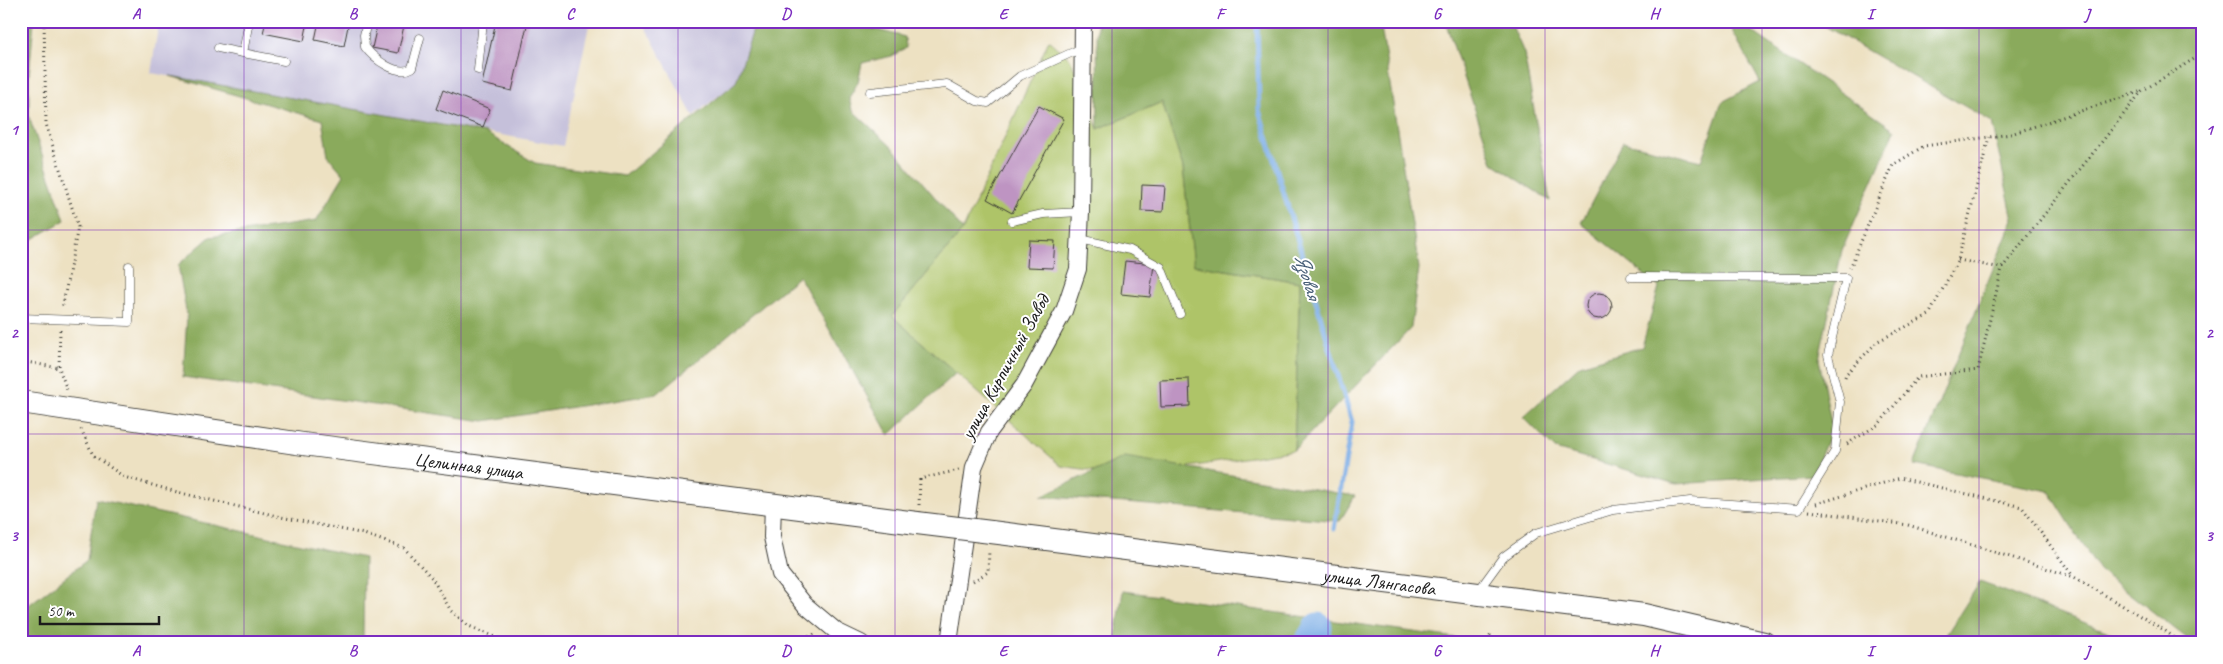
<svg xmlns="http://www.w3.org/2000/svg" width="2223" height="664" font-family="Caveat,sans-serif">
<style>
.industrial{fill:#c5c0da}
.green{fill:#aec468;stroke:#657042}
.forest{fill:#8aaa5c;stroke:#53633c}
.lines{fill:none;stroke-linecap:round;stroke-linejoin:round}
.stream{stroke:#79ace5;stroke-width:5}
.river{stroke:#79ace5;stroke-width:29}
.building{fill:#be94c2}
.service-casing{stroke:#3b3a35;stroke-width:9}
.minor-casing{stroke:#3b3a35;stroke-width:18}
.secondary-casing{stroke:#3b3a35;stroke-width:24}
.path{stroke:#3b3a35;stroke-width:3;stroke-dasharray:1 4;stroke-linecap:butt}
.service{stroke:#fff;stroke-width:8}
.minor{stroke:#fff;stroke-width:16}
.secondary{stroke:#fff;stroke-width:22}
.secondary-bridge-casing{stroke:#3b3a35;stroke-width:24;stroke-linecap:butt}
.secondary-bridge{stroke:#fff;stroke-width:22}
.grid{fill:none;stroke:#7b2cbf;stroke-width:1;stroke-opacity:0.55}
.labels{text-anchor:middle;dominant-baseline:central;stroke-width:4;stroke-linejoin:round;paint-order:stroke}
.street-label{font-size:20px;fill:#1c1c1c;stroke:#fff}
.water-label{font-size:21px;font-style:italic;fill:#465d76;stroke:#fff}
.neatline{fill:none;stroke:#7b2cbf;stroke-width:2}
.grid-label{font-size:16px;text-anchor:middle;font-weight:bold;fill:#7b2cbf}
</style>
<rect width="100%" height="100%" fill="#fff"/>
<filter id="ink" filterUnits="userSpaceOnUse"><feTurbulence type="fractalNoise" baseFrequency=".02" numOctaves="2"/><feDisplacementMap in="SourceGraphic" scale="10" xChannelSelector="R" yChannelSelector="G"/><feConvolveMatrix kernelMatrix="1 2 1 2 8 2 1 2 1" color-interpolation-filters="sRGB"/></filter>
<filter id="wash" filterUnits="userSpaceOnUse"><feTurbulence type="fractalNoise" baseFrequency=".0096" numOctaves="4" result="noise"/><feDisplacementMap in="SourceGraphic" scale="20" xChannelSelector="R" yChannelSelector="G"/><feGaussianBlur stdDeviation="1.12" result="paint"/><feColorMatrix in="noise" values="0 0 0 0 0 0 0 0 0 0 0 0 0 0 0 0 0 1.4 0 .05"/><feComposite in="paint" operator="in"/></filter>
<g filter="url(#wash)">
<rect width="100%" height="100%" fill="#ede1c2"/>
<path class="industrial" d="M159 21H590L563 146 151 73Z
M642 21H756L736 82 693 116Z
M903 21H1012L987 26H936Z"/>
<path class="green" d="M1049 40 1070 58 1098 129 1162 102 1183 168 1194 265 1300 282 1294 450 1133 476 1061 466 892 316 963 230Z"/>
<path class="forest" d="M30 21H34L29 76V117L65 220 28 242 21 239V24Z
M756 21H841L905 37 906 48 892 56 862 63 858 82 849 98 852 110 893 148 963 230 892 316 956 373 889 435 799 276 657 394 484 421 183 377 187 316 178 265 210 237 316 221 344 175 328 156 322 120 170 76 486 133 535 163 625 176 736 82Z
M1097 21H1380L1419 268 1411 328 1294 450 1300 282 1194 265 1183 168 1162 102 1098 129Z
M1445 21H1510L1524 53 1550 201 1493 163Z
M1727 21H1737L1895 130 1842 250 1819 359 1832 428 1813 475 1676 484 1555 449 1523 417 1580 365 1642 347 1659 287 1581 223 1623 142 1701 161 1722 102 1760 82Z
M1816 21H2202V643H2193L2099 570 2049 491 1914 465 2013 219 1992 122Z
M1125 457 1355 496 1340 521 1041 496Z
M96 499 364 558 363 643H21V611L87 560Z
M1980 582 2137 643H1941Z
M1123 591 1456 638 1441 643H1115Z"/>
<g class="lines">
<path class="stream" d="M1257 21 1259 110 1352 422 1334 529"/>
<path class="river" d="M1308 643 1318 627"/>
</g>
<g id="blocks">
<path class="building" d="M266 21H308L304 41 263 33Z
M319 21H349L344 46 315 40Z
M378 21H405L398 53 372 48Z
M496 21H528L512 91 482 84Z
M443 90 490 109 483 127 436 109Z
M1039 106 1064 119 1012 213 987 199Z
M1142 185 1165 186 1163 212 1141 211Z
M1029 240 1055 241 1053 268 1027 267Z
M1125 261 1154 264 1150 297 1121 294Z
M1586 306a13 13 0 1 1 26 0a13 13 0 1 1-26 0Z
M1189 379 1190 406 1161 407 1160 380Z"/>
</g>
</g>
<g filter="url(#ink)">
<use href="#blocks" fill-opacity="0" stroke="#3b3a35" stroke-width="1"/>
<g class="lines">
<g class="service-casing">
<path id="service" d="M249 21 243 53 284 61
M367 21 364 35 365 47C374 59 397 77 412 68L420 38
M218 48 243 53
M478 70 483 21
M870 92 947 84 977 101 988 103 1020 76 1082 48
M1012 221 1043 214 1081 212
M1080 239 1130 250 1161 267 1180 314
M21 318 129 322V266
M1479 590 1503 557 1536 533 1613 510 1690 501 1799 509 1835 451 1840 402 1828 355 1846 278 1631 277"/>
</g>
<g class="minor-casing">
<path id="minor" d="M773 503 772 537 780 574 805 605 836 631 861 643
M949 643 974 467 989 432 1024 385 1064 311 1078 269 1081 212 1083 21"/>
</g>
<g class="secondary-casing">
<g id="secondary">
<path id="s1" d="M21 402 303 444 917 523"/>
<path id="s2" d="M991 532 1644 615 1764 643"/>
</g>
</g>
<path class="path" d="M44 21 46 124 78 227 62 309
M1958 260 2002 268 2142 91 2202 54
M1850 268 1893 165 1924 146 2011 134 2142 91
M60 330 59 368 67 390
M21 361 59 368
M1845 377 1846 374 1878 341 1929 315 1958 260 1989 137
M81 429 93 455 124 477 177 492 281 517 364 534 404 548 432 578 451 611 469 626 510 643
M1847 444 1879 424 1918 377 1978 370 2002 268
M1816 504 1900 478 2022 507 2073 576
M919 505 920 479 959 470
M1809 511 1908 525 2074 577 2164 630 2181 643
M973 581 988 572 989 550
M1490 635 1493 643
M795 643 815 634"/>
<use href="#service" class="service"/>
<use href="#minor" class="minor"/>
<use href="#secondary" class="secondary"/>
<g class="secondary-bridge-casing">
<path id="secondary-bridge" d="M917 523 991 532"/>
</g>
<use href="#secondary-bridge" class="secondary-bridge"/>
</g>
</g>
<path class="grid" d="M244 21V643M461 21V643M678 21V643M895 21V643M1112 21V643M1328 21V643M1545 21V643M1762 21V643M1979 21V643M21 230H2202M21 434H2202"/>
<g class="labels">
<g class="street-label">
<text transform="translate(1005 367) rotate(-61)">улица Кирпичный Завод</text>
<text stroke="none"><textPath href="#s1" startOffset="452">Целинная улица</textPath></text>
<text stroke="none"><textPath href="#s2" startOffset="391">улица Лянгасова</textPath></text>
</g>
<g class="water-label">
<text transform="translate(1308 276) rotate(73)">Язовая</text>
</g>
</g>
<rect width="2223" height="664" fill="none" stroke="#fff" stroke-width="55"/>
<path d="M40 616v8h119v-8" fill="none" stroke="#1c1c1c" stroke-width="2.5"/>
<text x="48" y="616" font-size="15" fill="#1c1c1c" stroke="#ffffff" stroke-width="4" paint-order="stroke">50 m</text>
<rect x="28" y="28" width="2168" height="608" class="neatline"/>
<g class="grid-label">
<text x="136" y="19">A</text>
<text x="353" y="19">B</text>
<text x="570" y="19">C</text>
<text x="786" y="19">D</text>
<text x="1003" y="19">E</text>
<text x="1220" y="19">F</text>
<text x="1437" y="19">G</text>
<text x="1654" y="19">H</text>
<text x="1870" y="19">I</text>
<text x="2087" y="19">J</text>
<text x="14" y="135">1</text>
<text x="2209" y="135">1</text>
<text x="14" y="338">2</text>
<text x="2209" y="338">2</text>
<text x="14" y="541">3</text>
<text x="2209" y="541">3</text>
<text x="136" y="656">A</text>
<text x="353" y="656">B</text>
<text x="570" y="656">C</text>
<text x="786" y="656">D</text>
<text x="1003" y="656">E</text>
<text x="1220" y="656">F</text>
<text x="1437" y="656">G</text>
<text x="1654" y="656">H</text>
<text x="1870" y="656">I</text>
<text x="2087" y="656">J</text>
</g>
</svg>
